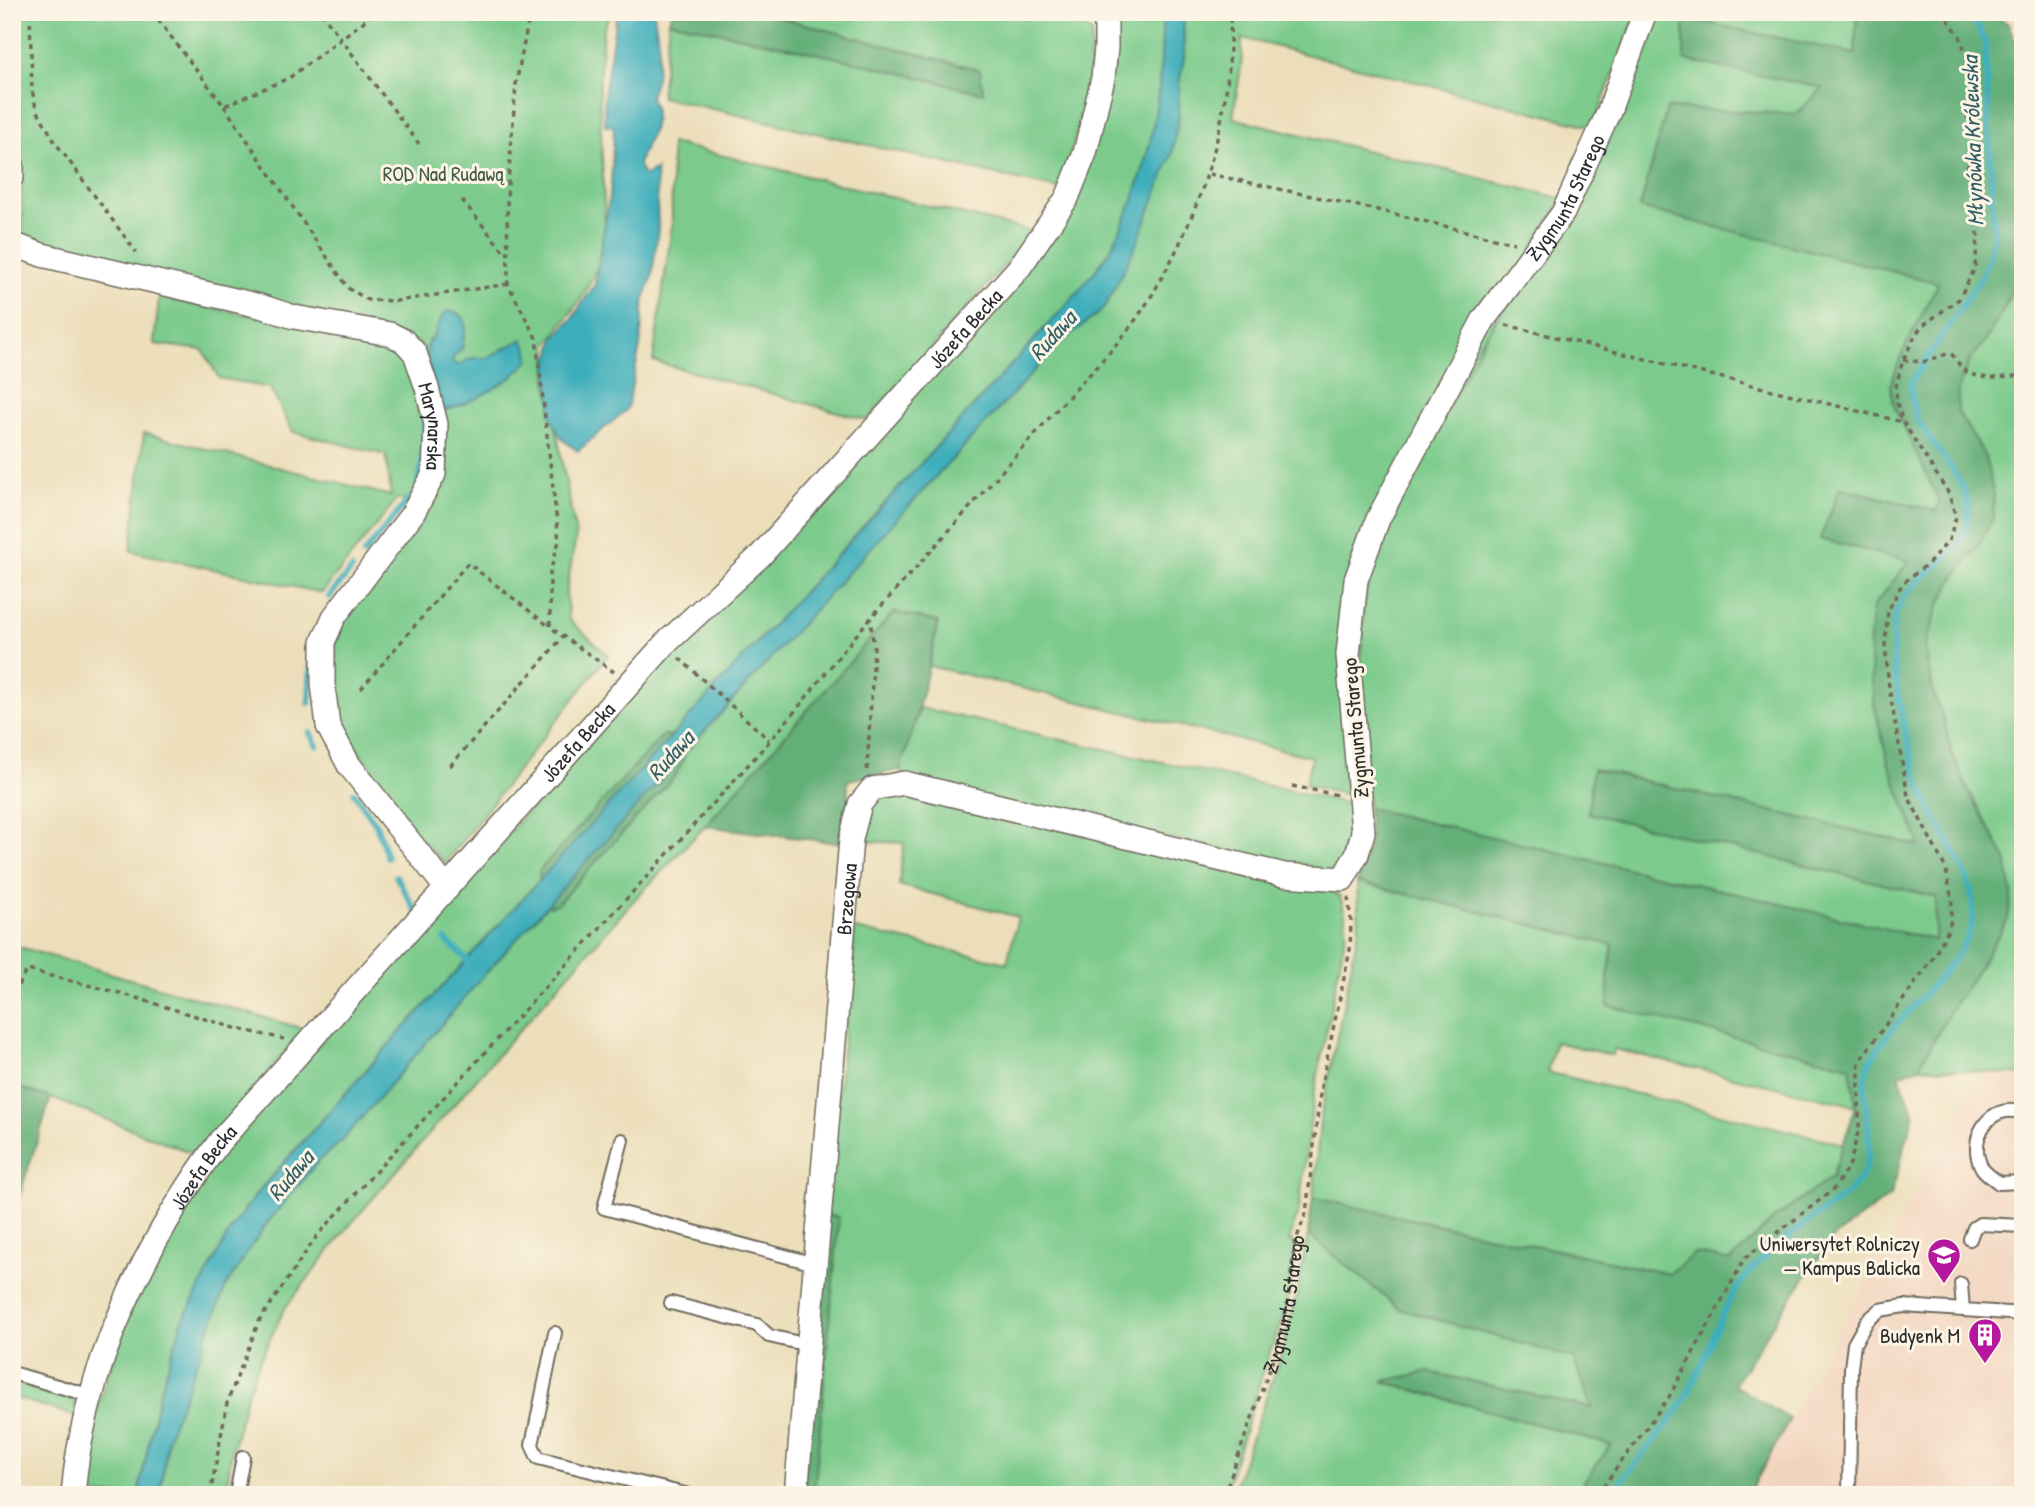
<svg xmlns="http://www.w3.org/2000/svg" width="2035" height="1507" font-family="'Patrick Hand',sans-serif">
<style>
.built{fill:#f2d4be}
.green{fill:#7bcb8c;stroke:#537b5c;stroke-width:2}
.forest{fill:#64af78;stroke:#486d52;stroke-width:2}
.water{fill:#3eaebb;stroke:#346c73;stroke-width:2}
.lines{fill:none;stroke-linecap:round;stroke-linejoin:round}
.stream{stroke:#3eaebb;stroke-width:6}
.lane-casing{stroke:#6f6a5d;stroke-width:16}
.street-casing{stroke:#6f6a5d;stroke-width:26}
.path{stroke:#6f6a5d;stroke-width:3.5;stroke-dasharray:5 5;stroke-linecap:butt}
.lane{stroke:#fff;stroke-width:12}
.street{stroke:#fff;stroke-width:23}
.labels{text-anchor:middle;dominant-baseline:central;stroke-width:6;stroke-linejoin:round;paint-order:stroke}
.park-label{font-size:21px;fill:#435b48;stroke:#fcf5e5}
.street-label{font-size:21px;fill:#2b2b2b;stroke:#fcf5e5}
.poi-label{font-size:21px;fill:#2b2b2b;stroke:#fcf5e5;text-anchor:end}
.water-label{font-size:23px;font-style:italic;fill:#335f65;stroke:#fcf5e5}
</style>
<rect width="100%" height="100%" fill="#fcf5e5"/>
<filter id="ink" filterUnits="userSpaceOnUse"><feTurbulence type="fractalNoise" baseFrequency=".0143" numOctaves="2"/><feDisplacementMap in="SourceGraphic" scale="14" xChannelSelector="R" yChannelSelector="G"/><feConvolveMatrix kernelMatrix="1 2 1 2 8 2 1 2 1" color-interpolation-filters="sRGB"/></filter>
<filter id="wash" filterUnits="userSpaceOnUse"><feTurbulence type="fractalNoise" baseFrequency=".00686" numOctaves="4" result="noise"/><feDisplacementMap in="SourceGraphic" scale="28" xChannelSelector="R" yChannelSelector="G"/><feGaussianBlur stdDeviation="1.57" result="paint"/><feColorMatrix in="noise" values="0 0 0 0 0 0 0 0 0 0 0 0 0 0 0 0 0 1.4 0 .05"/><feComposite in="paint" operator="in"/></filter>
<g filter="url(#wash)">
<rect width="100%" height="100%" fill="#ecdeba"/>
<path class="built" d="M1982 1073 2023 1076V1495H1748Z"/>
<path class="green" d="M12 12H611L603 29 599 85 606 250 583 296 547 345V380L576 536 566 593 569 620 608 655 445 863 408 827 336 717 334 635 440 473 420 343 321 313 23 243 20 120Z
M758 12H1087L1086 28 1092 33 1089 78 1082 118 1058 189 661 97 669 21 856 62 983 93 980 70Z
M1109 12H1162C1164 93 1150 173 1113 245 1104 262 1089 278 1077 293L386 1048 258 1192 231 1229 182 1322 159 1395 138 1495H77L83 1457 126 1315 203 1174 1066 210Z
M1183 12H1637L1593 127 1242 38V60L1233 118 1565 199 1542 231 1351 589 1353 796 1305 785 1312 757 929 666 938 622 894 612 705 826 634 900 465 1092 349 1226 285 1308 260 1360 247 1394 231 1454 226 1495H160L168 1437 226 1286 264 1227 319 1160 341 1141 484 975 894 522 1060 343 1099 313 1106 305 1172 154 1179 114V85L1184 56Z
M1651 12H1857L1856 54 1685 60 1823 87 1797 114 1668 108 1640 207 1939 282 1903 352 1890 386 1895 406 1940 501 1937 511 1840 488 1820 539 1910 560 1873 607 1888 762 1921 847 1594 769 1589 813 1936 897 1935 941 1368 808 1360 703 1363 608 1373 554 1470 357 1517 292Z
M671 143 1034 232 867 420 653 361 672 225Z
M2023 258V1075L1919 1067 1953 1006 1975 974 2008 919 1987 823 1965 784 1951 750 1944 721 1933 692 1925 647 1939 605 1956 575 1979 545 1985 457 1958 412V389L1970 360 1986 340Z
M159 298 389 341 406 352 427 425 423 471 410 502 397 499 322 593 131 551 144 433 391 496 386 455 293 432 270 388 219 378 203 350 154 344Z
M920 708 1355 805 1349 855 1337 869 1321 872 907 780 900 770Z
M891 791 1327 889 1340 897 1345 914 1346 931 1313 1100 1299 1209 1289 1241 1295 1243 1287 1307 1267 1360 1224 1495H796L855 929 1007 963 1018 917 899 885 904 843 860 841C866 816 865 802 891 791Z
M1357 882 1613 945 1608 978 1790 1049 1851 1066 1856 1106 1614 1049 1612 1055 1555 1042 1547 1072 1843 1144 1832 1177 1774 1219 1730 1261 1695 1253 1670 1274 1313 1198 1320 1121 1359 928Z
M12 945 304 1029 200 1156 51 1098 12 1086Z
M1308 1234 1400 1309 1573 1358 1593 1409 1429 1372 1384 1382 1611 1445 1574 1495H1231L1282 1353 1297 1294Z
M12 1379 73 1397 78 1417 12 1397Z"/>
<path class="forest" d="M672 12H758L980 70 983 93 856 62 669 21Z
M1857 12H1990L2008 24 2023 60V258L2005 307 1986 340 1970 360 1958 389V412L1985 457 1994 495 1993 518 1979 545 1956 575 1939 605 1925 647 1933 692 1944 721 1951 750 1965 784 2006 859 2012 893 2008 919 1975 974 1953 1006 1919 1067 1899 1075 1914 1113 1891 1195 1834 1237 1779 1315 1734 1385 1790 1419 1748 1495H1574L1611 1445 1382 1381 1429 1372 1592 1408 1573 1358 1400 1309 1308 1234 1313 1198 1669 1274 1695 1253 1730 1261 1774 1219 1832 1177 1856 1106 1850 1066 1608 1006V978L1613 945 1357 882 1370 842 1368 808 1935 940 1936 897 1588 813 1593 769 1920 846 1888 762 1874 704 1869 646 1873 607 1909 561 1820 539 1840 488 1937 511 1939 501 1894 406 1890 386 1903 352 1938 283 1640 208 1667 108 1796 114 1823 88 1684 60V18L1855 54Z
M894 612 938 622C928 672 916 721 900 770L848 780 847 844 705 826Z
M663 735 675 736C687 755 687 757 675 776L557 904 550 906 539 875 540 870Z
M12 1086 51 1098 15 1209 12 1208Z
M826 1215 839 1217 814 1495H803Z"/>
<path class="water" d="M617 12H654L659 48 656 78 650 97 655 111 654 127 638 164 644 176 656 169 658 229 652 277 644 299 640 347 627 409 578 451 562 439 554 424 550 413 552 402 550 396 548 362 555 337 572 319 595 284 611 187 614 126H605L604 94Z
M1162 12H1183L1184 56 1179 85V114L1172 154 1137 243 1106 305 1099 313 1060 343 894 522 484 975 341 1142 319 1160 264 1227 226 1286 168 1437 160 1495H138L159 1395 182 1322 231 1229 258 1192 386 1048 1077 293C1089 278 1104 262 1113 245 1151 172 1164 94 1162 12Z
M448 311C474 315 464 329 462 349L454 356 452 363 460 365 471 358H486L523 339 528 350 529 360C513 381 468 405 443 411 436 390 421 361 429 339L432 340 442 316Z"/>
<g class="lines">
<path class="stream" d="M417 483 422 466 424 425 426 420
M364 554 409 499
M329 597 352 569
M309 703 312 642
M310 733 317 746
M354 793 376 824 387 857
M396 876 417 913
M445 940 472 964
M1611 1495C1633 1462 1663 1435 1683 1402 1708 1361 1716 1311 1748 1274 1765 1255 1786 1238 1806 1223 1825 1209 1848 1197 1861 1177 1882 1143 1854 1093 1870 1062 1894 1015 1957 974 1971 927 1982 886 1949 846 1932 812 1922 792 1915 773 1910 751 1901 717 1883 635 1900 604 1916 572 1964 559 1968 519 1972 482 1935 451 1919 422 1913 410 1911 397 1910 384L1980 279 1989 259 1994 233 1985 44 1980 30 1966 12"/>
</g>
</g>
<g filter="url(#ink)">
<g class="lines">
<g class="lane-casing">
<path id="lane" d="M2023 1113C1990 1101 1966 1139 1982 1168 1986 1174 1994 1179 1999 1183L2023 1182
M622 1140 604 1208 815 1264
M1970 1239 1974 1228 1980 1224 2023 1226
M1961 1284 1963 1310
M671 1303 757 1325 769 1336 808 1345
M555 1333 532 1445 538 1458 689 1495
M12 1373 92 1396
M236 1495 243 1457
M1849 1495 1851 1368 1854 1344 1867 1321 1880 1310 1904 1306 2023 1314"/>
</g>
<g class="street-casing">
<g id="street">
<path d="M12 165V176"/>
<path id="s2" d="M12 244 42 255 260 306 294 317 390 334 404 341 415 353 427 388 436 424 434 474 413 513 334 617 323 642V684L328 726 349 765 447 889"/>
<path id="s3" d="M73 1495C83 1369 146 1241 220 1141L665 644 760 556 1019 268 1067 198 1085 153 1103 78 1106 48V12"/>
<path id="s4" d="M796 1495 851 839 860 804 872 789 904 783 1284 875 1343 879 1357 854 1363 832 1348 655 1356 580 1378 519 1484 319 1563 213 1609 111 1645 12"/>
</g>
</g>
<g class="path">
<path d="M30 12 32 90 36 108 55 142 136 252"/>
<path d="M152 12 224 106 289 78 376 12"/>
<path d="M321 12 419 144"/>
<path d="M530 12 516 84 507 197 508 284 536 338 559 541 550 572V627L614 672"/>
<path d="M224 106 348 288 368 300 397 301 508 284"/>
<path d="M1209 174 1382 211 1514 243"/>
<path d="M462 200 506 254"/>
<path d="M1506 325 1903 422"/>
<path d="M1903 360 1923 362 1950 353C1957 358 1958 366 1965 371 1983 382 2004 377 2023 375"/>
<path d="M679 658 769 740"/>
<path d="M361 689 468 563 550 627"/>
<path d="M450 766 563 637"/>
<path d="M867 770 874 648 870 618"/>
<path d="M1292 786 1338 795"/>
<path d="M13 994 27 970 120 993 238 1029 284 1039"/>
<path d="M210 1495 227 1403 259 1321 317 1236C466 1072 618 910 766 745 804 703 837 656 875 613 935 547 993 481 1052 415 1087 376 1125 340 1152 295 1203 210 1234 112 1230 12"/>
<path id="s1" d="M1224 1495 1276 1351 1287 1307 1295 1243 1306 1213 1321 1086 1350 950 1351 920 1348 897"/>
<path d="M1597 1495 1669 1397 1745 1258 1833 1190 1850 1164 1859 1128V1062L1935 955 1950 926 1952 900 1946 869 1908 796 1889 688 1885 643 1888 611 1902 584 1930 562 1949 540 1956 517 1949 494 1903 422 1897 403 1896 386 1903 360 1916 334 1922 326 1959 299 1975 268 1978 235 1976 187 1968 173V61L1960 36 1942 12"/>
</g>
<use href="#lane" class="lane"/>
<use href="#street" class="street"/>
</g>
</g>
<defs>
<g id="university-pin" transform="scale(1.75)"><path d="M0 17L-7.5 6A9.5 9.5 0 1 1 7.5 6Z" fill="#b5179e" stroke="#fcf5e5"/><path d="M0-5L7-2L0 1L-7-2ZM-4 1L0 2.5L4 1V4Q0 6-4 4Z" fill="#fff"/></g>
<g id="building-pin" transform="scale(1.75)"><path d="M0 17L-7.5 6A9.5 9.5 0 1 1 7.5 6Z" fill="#b5179e" stroke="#fcf5e5"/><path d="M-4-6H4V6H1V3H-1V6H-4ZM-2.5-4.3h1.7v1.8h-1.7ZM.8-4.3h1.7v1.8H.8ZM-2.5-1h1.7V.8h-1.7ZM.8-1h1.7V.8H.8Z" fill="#fff"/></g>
</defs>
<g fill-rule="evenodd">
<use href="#university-pin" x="1944" y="1255"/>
<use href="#building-pin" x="1985" y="1335"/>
</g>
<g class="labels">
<g class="park-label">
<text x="443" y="173">ROD Nad Rudawą</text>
</g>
<g class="street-label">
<text stroke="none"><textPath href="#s4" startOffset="1939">Zygmunta Starego</textPath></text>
<text stroke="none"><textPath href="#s3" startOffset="1491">Józefa Becka</textPath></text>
<text stroke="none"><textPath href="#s2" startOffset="497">Marynarska</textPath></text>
<text transform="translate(1355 728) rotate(-95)">Zygmunta Starego</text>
<text stroke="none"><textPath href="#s3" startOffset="924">Józefa Becka</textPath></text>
<text stroke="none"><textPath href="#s4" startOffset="598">Brzegowa</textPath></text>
<text stroke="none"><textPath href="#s3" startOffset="357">Józefa Becka</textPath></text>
<text stroke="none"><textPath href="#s1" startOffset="201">Zygmunta Starego</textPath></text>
</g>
<g class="poi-label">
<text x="1920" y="1243">Uniwersytet Rolniczy<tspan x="1920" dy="24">— Kampus Balicka</tspan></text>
<text x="1960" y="1335">Budyenk M</text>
</g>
<g class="water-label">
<text transform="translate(1972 141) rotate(-92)">Młynówka Królewska</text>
<text transform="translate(1052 335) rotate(-48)">Rudawa</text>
<text transform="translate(670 755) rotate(-48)">Rudawa</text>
<text transform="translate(290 1175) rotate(-50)">Rudawa</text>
</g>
</g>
<rect width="2035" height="1507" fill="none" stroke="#fcf5e5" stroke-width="42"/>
</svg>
